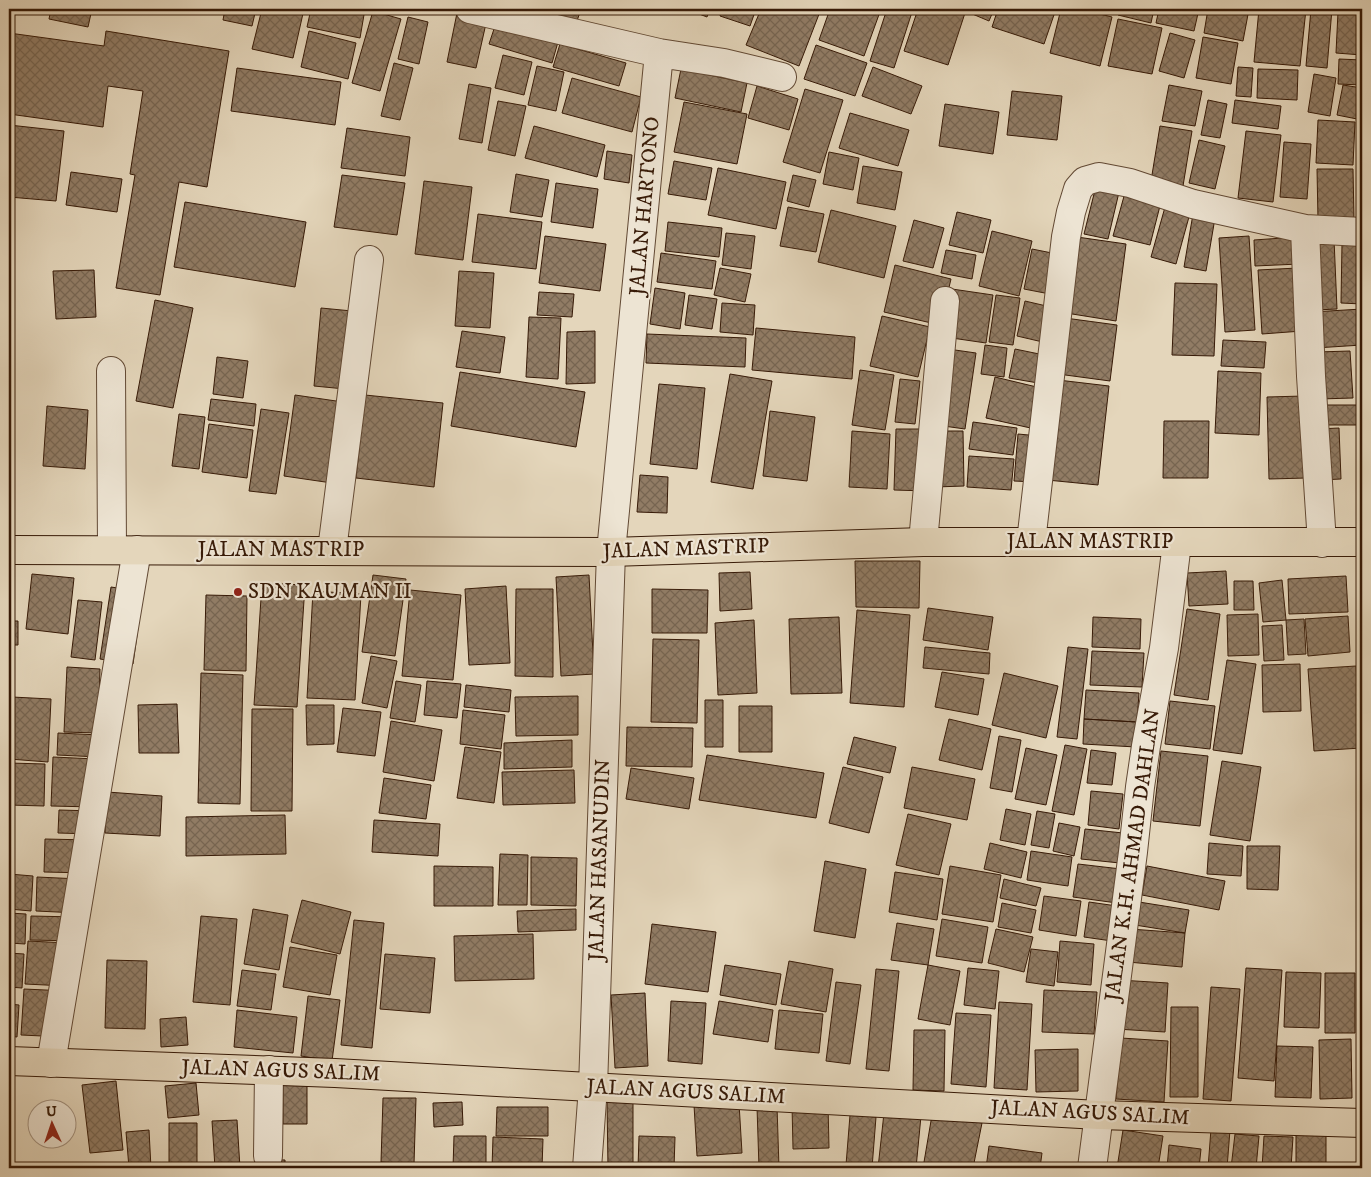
<svg xmlns="http://www.w3.org/2000/svg" width="1371" height="1177" font-family="'IM FELL DW Pica',serif">
<style>
.building{fill:url(#building-cross-hatch);stroke:#371a07}
.lines{fill:none;stroke-linecap:round;stroke-linejoin:round}
.minor-casing{stroke:#624934;stroke-width:30}
.major-casing{stroke:#371a07;stroke-width:30}
.minor{stroke:#ede4d3;stroke-width:28}
.major{stroke:#e4d6bb;stroke-width:28}
.poi-dot{fill:#8f2418;stroke:#ede4d3;stroke-width:2}
.labels{text-anchor:middle;dominant-baseline:central;stroke-width:4.5;stroke-linejoin:round;paint-order:stroke}
.street-label{font-size:21px;fill:#371a07;stroke:#ede4d3}
.poi-label{font-size:21px;fill:#371a07;stroke:#ede4d3;text-anchor:start}
</style>
<defs>
<pattern id="building-cross-hatch" width="8" height="8" patternUnits="userSpaceOnUse" patternTransform="scale(1.25)"><rect width="8" height="8" fill="#917c65"/><path d="M0 0l8 8M0 8l8-8" fill="none" stroke="#776551"/></pattern>
</defs>
<rect width="100%" height="100%" fill="#e4d6bb"/>
<filter id="stains"><feTurbulence type="fractalNoise" baseFrequency=".004" numOctaves="4"/><feColorMatrix values="0 0 0 0 .2 0 0 0 0 .09 0 0 0 0 .02 0 0 0 .5 -.17"/></filter>
<radialGradient id="worn" r=".72"><stop offset=".6" stop-color="#630" stop-opacity="0"/><stop offset="1" stop-color="#630" stop-opacity=".3"/></radialGradient>
<path class="building" d="M51 9H92L88 27 49 19Z
M225 9H256L252 26 223 20Z
M262 9H304L293 58 252 49Z
M311 9H365L360 38 307 27Z
M544 9H581L577 21 543 11Z
M686 9H710L707 17Z
M722 9H756L750 26 720 16Z
M761 9H821L799 66 746 45Z
M830 9H881L864 56 819 40Z
M887 9H913L894 68 870 61Z
M918 9H951L965 13 948 65 904 51Z
M972 9H994L989 21 970 13Z
M998 9H1056L1044 44 992 27Z
M1061 9H1080L1112 17 1100 66 1050 53Z
M1119 9H1154L1151 23 1118 15Z
M1159 9H1199L1194 31 1156 23Z
M1208 9H1249L1243 41 1204 33Z
M1259 9H1306L1300 66 1254 62Z
M1311 9H1332L1327 68 1306 66Z
M373 11 401 19 380 91 352 83Z
M1338 12 1362 13V55L1336 53Z
M457 13 487 19 476 68 447 62Z
M408 17 428 22 419 64 398 59Z
M1118 19 1162 28 1152 74 1108 66Z
M496 23 558 42 552 63 489 44Z
M106 31 229 51 207 187 179 182 160 295 116 288 135 175 130 174 143 91 108 86 103 127 9 114V33L104 46Z
M309 31 356 43 348 79 301 67Z
M1170 33 1195 40 1184 78 1159 71Z
M1203 37 1238 43 1231 84 1196 78Z
M560 44 626 63 619 86 553 67Z
M816 45 867 63 855 96 804 79Z
M503 55 532 62 524 95 495 88Z
M1339 59 1362 60V85L1338 84Z
M394 63 413 68 400 120 381 116Z
M537 66 564 72 556 111 528 105Z
M873 67 922 86 911 114 862 96Z
M1238 67 1253 68 1251 97 1236 96Z
M237 68 341 82 335 125 231 111Z
M681 69 747 83 741 112 675 98Z
M1258 69 1298 70 1297 100 1257 98Z
M1314 74 1336 78 1330 116 1308 112Z
M572 78 641 97 632 132 562 113Z
M469 84 491 88 482 143 459 139Z
M1169 85 1202 91 1195 126 1162 121Z
M1343 85 1362 88V120L1337 115Z
M757 86 798 99 789 130 748 118Z
M805 89 843 100 820 173 783 162Z
M1012 91 1062 96 1057 140 1007 135Z
M1208 100 1227 104 1220 138 1201 135Z
M1235 100 1281 106 1278 129 1232 123Z
M498 101 526 106 515 156 488 150Z
M684 102 747 114 737 164 674 152Z
M945 104 999 112 993 154 939 146Z
M850 113 909 130 898 166 839 148Z
M1318 120 1355 122 1353 165 1316 163Z
M9 125 64 131 56 201 9 197Z
M534 126 605 145 597 177 525 158Z
M1160 126 1192 131 1183 186 1151 181Z
M347 128 410 137 405 176 341 168Z
M1246 131 1281 135 1273 202 1238 198Z
M1359 135H1362V201H1359Z
M1199 140 1225 146 1215 189 1189 183Z
M1284 142 1311 144 1307 199 1280 197Z
M607 151 632 155 629 183 604 179Z
M829 152 859 158 853 190 823 184Z
M674 161 712 168 706 200 668 194Z
M863 166 902 172 895 210 857 203Z
M718 168 786 182 776 229 708 215Z
M1317 169H1353L1354 220H1318Z
M71 172 122 179 117 212 66 205Z
M516 174 549 180 542 217 510 212Z
M342 175 405 183 397 235 334 227Z
M793 175 816 180 809 207 787 201Z
M424 181 472 187 463 260 415 254Z
M1097 182 1120 188 1108 239 1084 234Z
M556 183 598 189 593 228 551 222Z
M1126 189 1162 198 1150 245 1113 236Z
M1167 200 1192 206 1176 264 1151 257Z
M185 202 306 222 295 287 174 267Z
M788 207 824 214 816 252 780 246Z
M831 210 896 226 884 278 818 262Z
M957 212 991 220 983 253 949 245Z
M478 214 542 222 536 269 472 262Z
M1193 214 1215 218 1206 271 1184 267Z
M914 220 944 228 933 268 903 261Z
M668 222 722 228 719 257 665 251Z
M992 231 1032 241 1019 296 979 286Z
M726 233 755 236 751 269 722 265Z
M545 236 606 244 600 291 539 283Z
M1249 236 1255 330 1225 332 1219 238Z
M1077 237 1126 244 1116 321 1066 313Z
M1297 237 1299 264 1255 266 1254 240Z
M1334 239 1337 309 1315 310 1313 240Z
M1342 243H1362V304L1341 303Z
M1032 249 1062 255 1055 295 1024 289Z
M946 250 976 255 972 279 941 273Z
M661 253 716 261 712 289 657 282Z
M895 265 951 279 940 325 884 312Z
M720 268 751 274 745 302 714 295Z
M1298 268 1302 331 1262 334 1258 270Z
M94 270 96 317 56 319 53 271Z
M459 271 494 273 490 328 455 326Z
M1175 283 1217 284 1214 356 1172 355Z
M655 288 685 293 680 329 650 324Z
M952 289 993 295 986 343 945 337Z
M539 292 574 294 572 317 537 315Z
M689 295 717 299 712 329 685 325Z
M996 295 1020 298 1013 345 989 342Z
M155 300 193 308 173 408 136 401Z
M1025 301 1055 308 1047 343 1017 336Z
M722 303 755 305 753 335 720 332Z
M321 308 352 311 345 389 314 386Z
M1362 309V345L1315 348 1312 312Z
M882 316 930 327 918 377 870 366Z
M529 317 561 318 558 379 526 377Z
M1065 318 1117 325 1110 381 1058 374Z
M756 328 855 337 852 379 752 370Z
M462 331 505 337 500 373 456 367Z
M595 331V383L566 384 567 332Z
M647 334 746 338 745 367 646 363Z
M1223 340 1266 342 1264 368 1221 366Z
M985 345 1007 348 1004 377 981 374Z
M934 347 976 353 965 429 922 423Z
M1015 349 1049 356 1044 384 1009 378Z
M1350 351 1353 398 1319 399 1317 352Z
M217 357 248 361 243 398 213 394Z
M860 370 894 375 885 430 852 425Z
M1218 371 1261 373 1259 435 1215 433Z
M460 372 585 392 576 447 451 426Z
M730 374 772 381 753 489 711 482Z
M995 377 1045 389 1035 429 986 418Z
M900 379 920 381 915 424 895 422Z
M1058 380 1109 386 1098 485 1047 480Z
M659 384 705 388 697 469 650 464Z
M295 395 343 402 332 483 284 476Z
M365 395 443 403 434 487 356 478Z
M1304 396 1307 478 1269 479 1267 397Z
M211 399 256 404 254 426 208 420Z
M1316 405H1362V425H1316Z
M47 406 88 410 85 469 43 466Z
M261 409 289 413 276 494 249 491Z
M770 411 815 417 807 481 763 476Z
M179 414 205 417 199 469 172 466Z
M1164 421H1209L1208 478H1163Z
M973 422 1017 428 1013 455 969 449Z
M209 424 253 430 247 478 202 472Z
M1339 428 1341 479 1319 480 1318 429Z
M896 429H929L927 491 894 490Z
M852 431 890 434 887 489 849 487Z
M934 431H963L964 486 935 487Z
M1018 434 1039 436 1035 482 1014 481Z
M969 456 1014 459 1011 490 967 487Z
M640 475 668 477 667 513 637 512Z
M855 561H920L919 608 856 607Z
M1226 571 1228 604 1189 606 1187 573Z
M750 572 752 609 720 611 719 573Z
M32 574 74 578 68 634 26 629Z
M373 575 406 579 395 656 362 652Z
M589 575 594 674 561 676 556 577Z
M1346 576 1348 612 1289 614 1288 579Z
M1282 580 1286 620 1263 622 1259 583Z
M1234 581H1253L1254 610H1234Z
M262 583 305 585 297 707 254 705Z
M506 586 510 663 469 665 465 589Z
M111 587 143 592 133 664 100 659Z
M516 589H553V677L515 676Z
M652 589 708 590 707 633H652Z
M410 590 461 595 453 680 402 676Z
M313 591 361 594 355 700 307 698Z
M206 595 247 596 246 671 204 670Z
M78 600 102 602 95 660 71 657Z
M928 608 993 617 988 650 923 640Z
M1187 609 1220 614 1208 700 1174 695Z
M857 610 910 615 904 707 850 703Z
M1258 614 1259 655 1228 656 1227 615Z
M1348 616 1350 652 1308 656 1305 619Z
M839 617 842 693 791 694 789 619Z
M1093 617 1141 619 1140 649 1092 647Z
M1304 619 1306 654 1288 655 1286 620Z
M754 620 757 693 718 695 715 623Z
M9 621H18V645H9Z
M1282 625 1284 660 1264 661 1262 626Z
M653 639 699 640 697 723 651 722Z
M925 647 990 653 989 674 923 668Z
M1068 647 1088 649 1077 739 1057 737Z
M9 649H13L11 684H9Z
M1092 651 1144 653 1142 687 1090 685Z
M371 656 397 661 387 708 362 703Z
M1227 660 1256 664 1242 754 1213 750Z
M1300 664 1301 711 1263 712 1262 665Z
M1356 666 1361 748 1314 751 1308 669Z
M67 667 100 669 98 733 64 732Z
M942 672 984 679 978 715 935 707Z
M201 673 243 675 240 804 198 803Z
M1004 673 1058 686 1046 738 992 725Z
M396 681 421 685 415 722 390 718Z
M427 681 461 684 457 718 424 715Z
M466 685 511 690 509 712 464 707Z
M1086 690 1139 693 1137 722 1084 719Z
M578 696V735L516 736 515 697Z
M12 697 51 699 48 762 9 759Z
M705 700H723V747H705Z
M1170 701 1215 706 1210 749 1165 744Z
M177 704 179 753H139L138 705Z
M306 705H334V744L307 745Z
M739 706H772V752H739Z
M343 708 381 712 375 756 337 752Z
M252 709H293L292 811H251Z
M463 710 505 715 501 749 460 744Z
M949 719 991 729 982 770 939 760Z
M1084 719 1137 722 1136 747 1083 744Z
M391 721 442 730 434 781 383 772Z
M627 727 693 728 692 767 626 766Z
M58 733 100 735 99 757 57 755Z
M999 736 1021 740 1012 792 990 788Z
M854 737 896 747 890 773 847 764Z
M572 740V767L504 769V743Z
M1065 745 1087 749 1074 815 1052 811Z
M465 747 501 752 494 803 457 798Z
M1026 748 1057 755 1046 805 1015 799Z
M1091 750 1116 753 1112 785 1087 783Z
M1161 751 1208 756 1200 826 1153 821Z
M707 755 824 773 816 818 699 800Z
M53 757 96 759 94 807 51 806Z
M1222 761 1261 767 1250 841 1210 835Z
M9 763 45 764 44 806 9 805Z
M843 767 883 777 869 833 829 823Z
M912 767 975 779 967 820 904 808Z
M631 768 694 778 689 809 626 799Z
M574 770 575 803 503 805 502 772Z
M384 778 431 785 426 819 379 813Z
M1091 791 1123 794 1119 829 1088 825Z
M107 792 162 796 160 836 105 833Z
M1006 809 1031 814 1025 845 1000 840Z
M59 810 94 811 93 834 58 833Z
M1037 811 1055 814 1049 848 1031 845Z
M908 814 951 824 939 875 896 865Z
M285 815 286 854 186 856V817Z
M374 820 440 824 438 856 372 852Z
M1059 823 1080 827 1074 856 1053 851Z
M1085 829 1123 833 1120 863 1081 859Z
M45 839 90 840 89 873 44 872Z
M990 843 1027 852 1021 878 984 869Z
M1209 843 1243 846 1241 876 1207 874Z
M1247 846H1280L1278 890 1247 889Z
M1031 851 1072 857 1068 886 1027 880Z
M500 854 528 855 527 905H498Z
M531 857 577 858 576 906 531 905Z
M825 861 866 869 855 938 814 931Z
M1078 864 1121 869 1117 903 1073 897Z
M434 866 493 867V906H434Z
M950 866 1001 875 993 922 942 914Z
M1147 866 1225 881 1219 910 1142 895Z
M895 872 943 879 937 920 889 912Z
M9 874 33 876 31 911 9 909Z
M37 877 80 879 78 913 36 911Z
M1004 879 1041 888 1036 906 1000 898Z
M1044 896 1081 901 1076 936 1039 930Z
M302 900 351 912 340 954 291 942Z
M1089 902 1117 906 1112 941 1084 937Z
M1139 902 1189 910 1185 933 1135 925Z
M1002 903 1036 910 1031 933 998 927Z
M253 909 288 915 279 970 244 964Z
M576 909V930L518 932 517 911Z
M9 913 26 914 25 944 9 943Z
M31 916 77 917V941L30 940Z
M201 916 237 919 230 1005 193 1002Z
M942 919 988 927 982 963 936 956Z
M354 920 384 923 372 1048 341 1045Z
M897 923 934 929 928 965 891 960Z
M652 924 716 932 708 992 645 984Z
M996 929 1033 937 1024 972 988 963Z
M1130 929 1185 933 1182 967 1128 962Z
M533 934 534 979 455 981 454 936Z
M28 941 68 943 66 986 25 984Z
M1060 941 1094 944 1091 985 1057 982Z
M290 947 337 955 330 995 283 987Z
M1031 949 1058 952 1054 986 1026 982Z
M9 953 24 954 22 988 9 987Z
M385 954 435 958 430 1013 380 1009Z
M107 960 147 961 145 1029 105 1028Z
M789 961 833 969 826 1012 781 1004Z
M725 965 781 974 776 1005 720 995Z
M928 965 960 971 950 1025 918 1019Z
M968 968 999 971 995 1009 964 1005Z
M1246 968 1282 970 1274 1081 1238 1078Z
M876 969 899 971 889 1071 866 1069Z
M242 970 276 974 271 1010 237 1006Z
M1286 972 1321 973 1319 1028 1284 1027Z
M1325 973H1355V1033H1325Z
M1119 980 1168 983 1165 1032 1116 1029Z
M1359 980H1362V1046H1360Z
M836 982 861 985 850 1064 826 1061Z
M1211 987 1240 989 1231 1101 1203 1099Z
M24 989 67 991 64 1037 21 1035Z
M1044 990 1097 992 1094 1034 1042 1032Z
M645 993 648 1066 615 1068 611 995Z
M308 996 340 1000 332 1061 301 1056Z
M671 1001 706 1003 702 1064 668 1061Z
M719 1001 773 1010 768 1042 713 1034Z
M999 1002 1032 1004 1027 1090 994 1088Z
M9 1004 19 1005 17 1037 9 1036Z
M1171 1007H1198V1097H1170Z
M237 1010 297 1017 293 1053 234 1047Z
M779 1010 823 1014 819 1053 775 1049Z
M956 1013 991 1015 986 1087 951 1084Z
M186 1017 188 1045 161 1047 160 1019Z
M914 1030H945L944 1091 913 1090Z
M1121 1038 1168 1041 1164 1102 1116 1099Z
M1351 1039 1352 1098 1320 1099 1319 1040Z
M1277 1046 1313 1047 1311 1098 1275 1097Z
M1078 1049V1091L1036 1092 1035 1050Z
M1359 1052H1362V1105H1359Z
M116 1081 123 1150 90 1153 82 1085Z
M196 1083 199 1115 168 1118 165 1086Z
M283 1083H307V1124H283Z
M383 1098H416L414 1164 381 1162Z
M607 1100H633V1168H608Z
M462 1102 463 1125 434 1127 433 1103Z
M739 1103 742 1153 697 1156 694 1105Z
M828 1104 829 1148 793 1149 792 1105Z
M777 1106 779 1168H759L757 1107Z
M497 1107H548V1136H496Z
M884 1113 921 1116 916 1168H878Z
M850 1115 876 1117 872 1168 846 1165Z
M932 1115 982 1123 973 1168H923Z
M237 1120 240 1168H215L212 1121Z
M169 1123H197V1163H169Z
M1211 1129 1230 1130 1227 1168H1208Z
M149 1130 151 1168H129L126 1132Z
M1123 1130 1163 1136 1158 1168H1117Z
M1235 1134 1259 1136 1256 1168H1231Z
M1296 1134H1326V1168H1296Z
M454 1136H486V1168H453Z
M639 1136 675 1137 674 1168H638Z
M1264 1136 1293 1137 1291 1168H1262Z
M493 1137 543 1139 542 1168H492Z
M1169 1145 1201 1149 1199 1168H1167Z
M989 1146 1042 1153 1040 1168H986Z
M255 1159 285 1160V1168H255Z
M117 1164 118 1168H76V1165Z
M722 1164H750V1168H722Z
M817 1164V1168H784V1165Z"/>
<g class="lines">
<g class="minor-casing">
<path id="minor" d="M470 9 659 53 611 552 593 1087 587 1168
M659 53 724 63 782 77
M1305 229 1311 376 1322 543
M111 371 112 550
M923 542 945 301
M1031 542 1066 237 1071 212 1078 189 1085 181 1099 177 1130 183 1193 204 1305 229 1362 232
M332 550 369 260
M51 1063 137 550
M268 1156 269 1070
M1092 1168 1133 852 1140 787 1146 746 1164 648 1177 543"/>
</g>
<g class="major-casing">
<path id="major" d="M9 550 611 552 923 542H1362
M9 1061 335 1073 1099 1115 1362 1123"/>
</g>
<use href="#minor" class="minor"/>
<use href="#major" class="major"/>
</g>
<circle class="poi-dot" cx="238" cy="592" r="5"/>
<g class="labels">
<g class="street-label">
<text transform="translate(645 206) rotate(-85)">JALAN HARTONO</text>
<text x="1090" y="542">JALAN MASTRIP</text>
<text transform="translate(686 549) rotate(-2)">JALAN MASTRIP</text>
<text x="281" y="550">JALAN MASTRIP</text>
<text transform="translate(1133 855) rotate(-82)">JALAN K.H. AHMAD DAHLAN</text>
<text transform="translate(600 860) rotate(-88)">JALAN HASANUDIN</text>
<text transform="translate(281 1071) rotate(2)">JALAN AGUS SALIM</text>
<text transform="translate(686 1092) rotate(3)">JALAN AGUS SALIM</text>
<text transform="translate(1090 1113) rotate(3)">JALAN AGUS SALIM</text>
</g>
<g class="poi-label">
<text x="248" y="592">SDN KAUMAN II</text>
</g>
</g>
<rect width="1371" height="1177" fill="none" stroke="#e4d6bb" stroke-width="30"/>
<rect x="10" y="10" width="1351" height="1157" fill="none" stroke="#371a07" stroke-width="2.5"/>
<rect x="15" y="15" width="1341" height="1147" fill="none" stroke="#371a07"/>
<g transform="translate(52 1124) rotate(357)"><circle r="24" fill="#ede4d3" stroke="#a49381"/>
<path d="M0-4L9 19L0 12L-9 19Z" fill="#8f2418"/>
<text y="-8" font-size="14" font-weight="bold" text-anchor="middle" fill="#371a07">U</text>
</g>
<rect width="100%" height="100%" filter="url(#stains)"/>
<rect width="100%" height="100%" fill="url(#worn)"/>
</svg>
